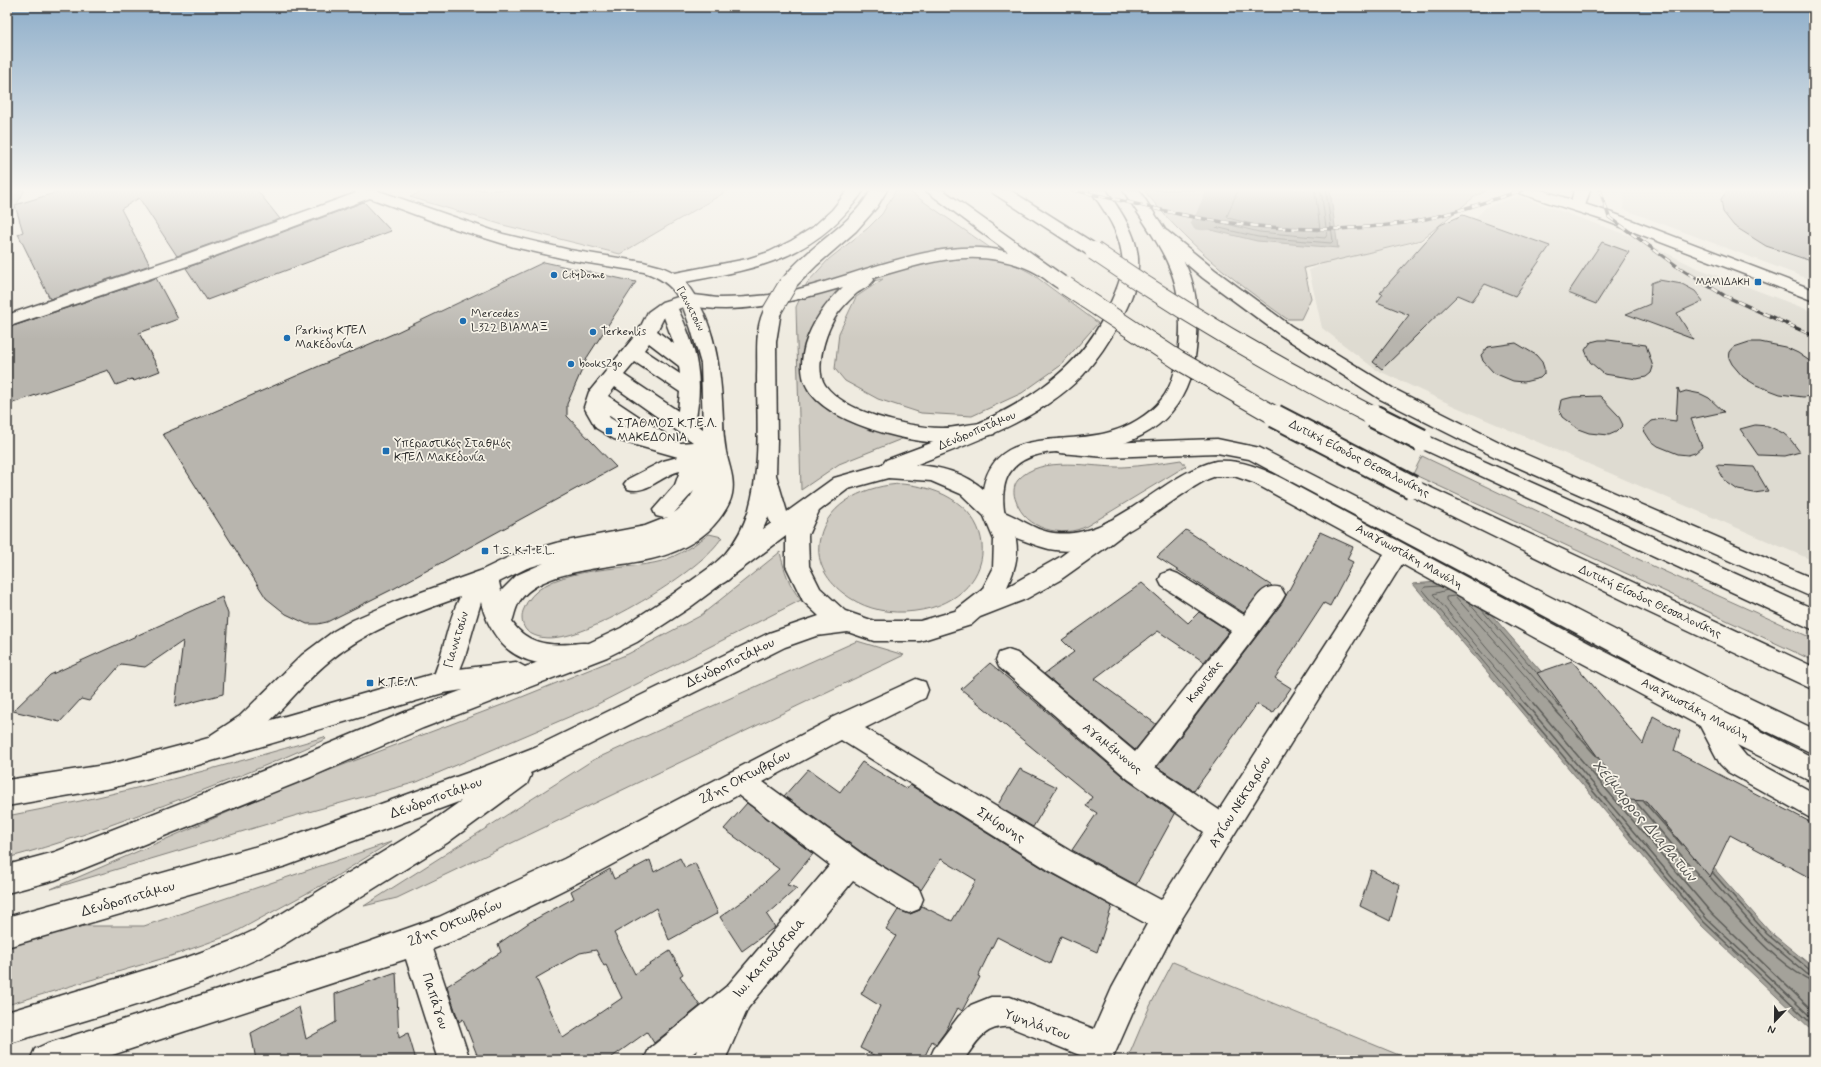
<svg xmlns="http://www.w3.org/2000/svg" width="1821" height="1067" font-family="Mynerve,sans-serif">
<style>
.built{fill:#dedbd1}
.green{fill:#cfcbc2;stroke:#7d7b76}
.water{fill:#a4a29a;stroke:#74726e}
.lines{fill:none;stroke-linecap:round;stroke-linejoin:round}
.shore-far1{stroke:#5b5b57;stroke-width:1}
.shore{stroke:#5b5b57;stroke-width:1.5}
.river{fill:#a4a29a;fill-rule:evenodd}
.building{fill:#b8b5ae;stroke:#2b2b2b;fill-rule:evenodd}
.minor-casing{stroke:#2b2b2b;stroke-width:3}
.major-casing{stroke:#2b2b2b;stroke-width:3}
.highway-casing{stroke:#2b2b2b;stroke-width:3}
.minor{fill:#f7f3e8;fill-rule:evenodd}
.major{fill:#f7f3e8;fill-rule:evenodd}
.highway{fill:#f7f3e8;fill-rule:evenodd}
.rail-casing{stroke:#2b2b2b;stroke-width:3.5}
.rail{stroke:#f7f3e8;stroke-width:2.5;stroke-dasharray:7;stroke-linecap:butt}
.highway-bridge-far1-casing{stroke:#2b2b2b;stroke-width:20;stroke-linecap:butt}
.highway-bridge-casing{stroke:#2b2b2b;stroke-width:26;stroke-linecap:butt}
.highway-bridge-far1{stroke:#f7f3e8;stroke-width:18}
.highway-bridge{stroke:#f7f3e8;stroke-width:22}
.poi-dot{fill:#1f6fb2;stroke:#f7f3e8;stroke-width:1.5}
.labels{text-anchor:middle;dominant-baseline:central;stroke-width:3.5;stroke-linejoin:round;paint-order:stroke}
.far-poi-label{font-size:10px;fill:#2b2b2b;stroke:#f7f3e8;text-anchor:start}
.far-street-label{font-size:10px;fill:#2b2b2b;stroke:#f7f3e8}
.poi-label{font-size:12px;fill:#2b2b2b;stroke:#f7f3e8;text-anchor:start}
.street-label{font-size:12px;fill:#2b2b2b;stroke:#f7f3e8}
.near-street-label{font-size:14px;fill:#2b2b2b;stroke:#f7f3e8}
.near-water-label{font-size:16px;font-style:italic;fill:#555552;stroke:#f7f3e8}
</style>
<rect width="100%" height="100%" fill="#efebe0"/>
<filter id="ink" filterUnits="userSpaceOnUse"><feTurbulence type="fractalNoise" baseFrequency=".025" numOctaves="2"/><feDisplacementMap in="SourceGraphic" scale="8" xChannelSelector="R" yChannelSelector="G"/><feConvolveMatrix kernelMatrix="1 2 1 2 8 2 1 2 1" color-interpolation-filters="sRGB"/></filter>
<g filter="url(#ink)">
<path class="built" d="M1624 190H1814V281L1623 209Z
M1518 196 1636 238 1697 268 1814 312V561L1454 406 1375 369 1322 328 1309 270 1335 259 1424 241 1448 248 1486 207Z"/>
<path class="green" d="M7 190H25L7 221Z
M425 190H729L620 254 503 225 410 197Z
M896 190H907L1012 263 1031 273 1098 323 1060 366 1022 393 972 416 921 413 878 399 845 381 835 369 839 333 856 297 883 279 838 288 813 329 822 402 909 436 839 464 801 490 796 307 807 283 829 259 868 228 882 214Z
M1144 190H1487L1474 197 1421 240 1304 268 1311 298 1301 319H1287C1234 281 1184 242 1144 190Z
M1422 456 1657 568 1814 639V661L1413 474Z
M1181 460 1186 466 1087 526C1062 539 1025 529 1016 501 1013 494 1013 486 1018 480 1041 454 1092 468 1123 467 1143 466 1161 463 1181 460Z
M902 484C1011 493 1006 607 905 612 882 613 861 607 843 593 825 579 815 560 820 538 828 501 869 485 902 484Z
M709 534 722 537C703 570 597 633 559 637 547 639 536 638 527 631 522 626 521 618 523 611 539 564 622 572 662 561 679 555 695 545 709 534Z
M780 552C784 570 789 586 801 600L592 707 417 782 294 816 51 889 293 784 507 703 628 654 700 616Z
M857 641 904 655 397 898 364 906 593 760Z
M324 737 326 739C270 765 212 787 154 809 106 827 57 845 7 858V816C114 796 219 768 324 737Z
M391 842 322 885 230 935 171 956 7 1005V947L77 926H144Z
M1173 962 1411 1060H1127L1149 1008Z"/>
<path class="water" d="M1224 190H1330L1338 248 1257 241 1203 228Z
M1461 580 1769 931 1814 968V1032L1701 925 1413 584Z"/>
<g class="lines">
<path class="shore-far1" d="M1227 190 1211 226 1258 237 1331 243 1333 241 1326 190
M1232 190 1218 220 1219 222 1259 232 1325 238 1327 235 1321 190
M1238 190 1227 216 1228 218 1260 226 1318 231 1320 229 1315 190
M1440 586 1425 587 1423 590 1519 704
M1447 590 1433 594 1525 704
M1468 602 1557 704
M1481 609 1536 672
M1534 704 1446 600V597L1455 596 1550 704"/>
<path class="shore" d="M1518 703 1704 922 1814 1026
M1525 703 1707 919 1814 1020
M1533 703 1712 914 1814 1012
M1549 703 1598 758
M1556 703 1560 707
M1635 801C1668 840 1701 879 1735 916 1759 940 1783 968 1814 982
M1644 802 1682 845
M1713 873 1767 934 1810 970 1814 971
M1711 878 1763 937 1807 974 1814 976"/>
<path class="river" d="M1206 190H1236C1227 213 1225 236 1194 229L1190 222 1196 214Z"/>
</g>
<path class="building" d="M64 190H257L280 219 177 256 139 198 121 209 150 265 50 299 18 234 23 232 15 205Z
M1728 190H1814V262L1766 246 1734 226 1723 212 1721 199Z
M364 202 391 231 207 300 186 268Z
M1463 215 1550 246 1515 296 1485 284 1472 301 1458 295 1382 369 1373 362 1409 315 1377 302 1383 294 1380 293 1440 225Z
M1602 242 1629 252 1596 304 1568 293Z
M544 262 636 282 588 356 567 404V416L616 467 395 588 327 622 318 624H307L286 614 266 598 163 434 395 333Z
M156 278 178 319 139 333 160 371 134 381 132 379 116 385 108 370 7 405V328Z
M1659 280 1682 284 1695 291 1703 301 1677 313 1693 339 1626 314 1650 304 1651 283Z
M1599 340H1608L1646 345 1653 367 1651 373 1646 377 1637 379 1604 374 1590 362 1585 350 1591 342Z
M1749 342H1760L1785 347 1798 353 1814 364V396L1803 397 1780 394 1756 385 1743 377 1732 364 1729 358 1730 352 1734 347Z
M1516 343 1536 355 1542 362 1544 368V374L1540 378 1524 382 1513 381 1494 373 1483 361 1481 355 1488 347Z
M1678 388 1680 393 1686 391 1701 394 1709 398 1724 412 1691 419 1702 447 1695 453 1688 455 1678 454 1658 446 1650 440 1643 429 1652 421 1660 419 1676 421Z
M1600 396 1618 415 1623 425 1616 432 1609 435 1589 433 1578 429 1562 417 1559 410 1561 400 1573 397Z
M1755 425 1768 426 1783 433 1790 439 1800 452 1785 456 1758 455 1740 429Z
M1716 465 1754 467 1768 491 1754 493 1738 490 1725 481Z
M1186 530 1272 586 1259 593 1244 613 1157 557Z
M1320 532 1353 547 1347 559 1353 562 1330 606 1324 603 1275 678 1291 688 1273 713 1257 704 1194 791 1157 767 1282 603Z
M1142 583 1188 623 1199 612 1229 631 1204 662 1158 631 1094 679 1156 724 1135 750 1044 674 1074 652 1062 640Z
M222 597 228 614 223 694 175 707 183 641 145 667 121 664 89 701 81 699 60 722 13 711 50 675Z
M1572 661 1643 744 1653 716 1680 731 1674 751 1814 824V880L1730 835 1710 877 1646 801 1629 800 1537 673Z
M990 663 1127 780 1175 814 1136 885 1072 850 1097 813 1086 806 1092 797 961 689Z
M862 762 907 789 910 785 1049 872 1112 906 1097 952 1061 936 1050 964 997 937 978 976 980 977 962 1011 958 1008 945 1032 936 1044 932 1041 923 1060H883L860 1048 880 1006 861 994 896 936 886 929 898 910 910 914 920 910 922 906 952 921 976 880 941 859 921 890 867 856 784 796 808 769 840 792Z
M1020 769 1057 787 1033 827 997 806Z
M747 803 813 854 787 885 797 888 767 915 775 927 742 951 720 917 752 894 779 869 724 829Z
M680 858 685 868 695 863 718 913 669 940 656 908 614 933 635 974 670 951 683 974 680 976 700 1006 654 1043 647 1032 608 1060H479L463 1019 459 1022 447 986 501 952 498 944 530 922 574 898 571 891 610 869 614 879 650 860 654 872ZM596 950 604 966 606 965 622 998 563 1038 536 978 580 953Z
M1371 870 1400 885 1390 921 1360 906Z
M396 972 399 1038 408 1033 416 1060H256L251 1033 299 1007 306 1039 336 1022 335 994Z"/>
<g class="lines">
<g class="minor-casing">
<path id="minor" d="M354 190H376L503 234 570 250 643 262 662 267 675 273 747 259 769 252 791 241 812 228 832 210 848 190H864C817 258 761 268 685 282 716 321 721 371 723 419 723 430 724 441 726 452 729 466 735 479 732 494 730 505 722 516 714 525 699 542 674 554 651 559 615 568 537 568 518 604 515 610 514 616 512 622 526 643 547 646 571 644 580 643 586 642 596 645L599 652 596 659C566 670 520 668 499 640 490 629 484 615 481 602L465 657 452 690 443 693 434 690 431 682C444 655 446 624 460 597 415 613 369 629 332 659 293 689 268 737 220 755L211 751 207 743 211 735 240 716 302 655 334 631 353 620 394 602 480 571 511 556 556 543 645 526 668 517 664 518 656 516 653 510 675 485 680 471C662 475 646 495 628 489L624 484 628 479 663 461 678 457 614 439 596 428 584 407 589 392 638 332 648 312 662 302 678 297C670 284 659 277 644 272L570 260 514 247 446 226 370 198 196 263 7 327V315L184 255 356 193ZM683 307 691 329 701 364 703 429 695 423C704 378 697 350 678 309ZM664 317 674 344 657 331ZM649 343 679 366 680 374 644 350ZM635 362 680 392 678 411 624 375ZM615 387 693 442 681 443 668 439 665 434 608 396ZM608 415 629 429 610 418ZM694 491C689 500 682 507 674 513ZM544 563 517 575 501 591 499 582 527 568Z
M1574 190H1590L1584 209H1572L1570 206Z
M1216 461C1241 459 1264 469 1285 480L1600 649 1814 758V783L1737 745 1746 756 1814 793V820L1728 772 1720 764 1700 726 1539 640 1402 564 1176 928 1134 1010 1112 1060H1080L1082 1056 1010 1027C985 1025 977 1041 964 1060H929L934 1049 959 1016 971 1005 991 997H1010L1094 1029 1112 988 1147 924 1050 871 841 740 763 782 866 857 919 889 923 899 919 909 909 913 899 909 853 881 748 1008 725 1060H693L697 1050 685 1060H644L649 1049 727 986 830 865 738 795C639 850 539 908 433 949L470 1060H438L406 959 97 1060H30L35 1049 46 1044 366 943 439 917 564 859 830 720 831 718 916 679 925 682 928 690 925 698 865 728 1070 851 1161 900 1204 832 1128 779 999 667 996 660 999 653 1008 650 1017 653 1135 752 1231 631 1162 586 1159 580 1162 574 1170 571 1178 574 1244 615C1255 601 1262 582 1281 588L1285 595 1281 602 1155 767 1219 810 1384 554 1254 483 1234 476H1216L1208 479C1158 505 1110 561 1049 549 1041 547 1033 544 1025 541 1013 537 994 530 987 518L990 512 998 510C1016 515 1030 528 1048 532 1110 545 1159 475 1216 461Z"/>
</g>
<g class="major-casing">
<path id="major" d="M1090 190H1106C1142 240 1150 267 1119 323 1109 342 1097 359 1083 375 1038 421 973 442 915 465 938 466 966 473 983 489 995 425 1065 446 1110 432 1128 427 1149 415 1161 400 1184 372 1184 306 1172 274 1161 243 1140 218 1123 190H1139C1156 218 1178 244 1190 275 1197 295 1198 317 1197 338 1194 400 1163 437 1102 449 1073 454 1031 445 1011 471 1002 482 1002 503 1005 515 1008 524 1015 532 1016 540 1019 557 1014 572 1007 587L1060 557 1109 521 1117 519 1125 521 1128 527 1125 533 1108 546 1060 580 1026 599 980 617 971 625 920 641H874L848 632 816 636 785 647 553 763 530 773 531 775 527 784 447 843 275 950C191 993 97 1016 7 1044V1012L188 957 229 942 255 930 427 825 461 801 286 866 7 947V917L286 838 481 768 535 747 769 633 819 616 803 601 786 566V536L689 608 637 642 607 657 423 728 311 777 55 880 7 893V865L55 852 293 759 405 712 463 690 443 693 198 765 111 788 7 806V780L111 764 198 741 443 671 516 662 525 667 589 643 621 628 673 594 834 478 883 464 886 460C972 427 1071 397 1110 304 1117 289 1125 271 1122 255 1119 230 1104 210 1090 190ZM888 478 931 481 961 494 984 516 994 540 993 569 982 590 955 611 920 621H874L845 611 820 588 809 566 808 535 819 511 848 489Z
M1517 190H1541L1615 214 1814 290V301L1603 220 1519 193Z"/>
</g>
<g class="highway-casing">
<path id="highway" d="M871 190H887L877 207 856 231 817 265 794 288 788 289 782 288 779 284C804 247 849 229 871 190Z
M925 190H943L1072 282 1075 286 1072 290C1058 293 1050 281 1038 274 1026 267 1011 262 998 260 956 252 913 266 873 278L874 280C870 286 863 289 857 293 848 301 839 310 833 321 825 336 814 369 825 385 845 413 908 427 940 428 957 429 979 420 994 424L997 429 994 434C977 439 958 443 940 443 904 441 828 423 808 389 800 376 801 360 805 345 812 322 826 303 843 287 792 302 735 317 682 304L679 300 682 296C694 293 706 297 718 298 735 298 752 297 769 295 845 284 931 233 1008 252Z
M991 190H1010L1100 247 1102 251 1100 255 1094 256 1088 255 993 193Z
M1161 229 1167 231 1215 270 1291 326 1394 389 1513 449 1814 579V598L1499 459 1380 399 1279 334 1203 278 1155 237 1153 234 1155 231Z
M772 305 778 307 781 311 776 342 777 440 776 475 787 512 794 526 791 532 783 534 775 532 768 517C762 534 737 583 717 585 714 585 711 583 708 582L705 576C709 567 718 561 725 554 737 540 744 526 749 509 761 466 757 419 757 376 758 355 754 325 766 307Z
M1421 433 1814 609V630L1414 445 1411 440 1414 435Z
M1060 439 1105 443 1217 439 1260 448 1726 687 1814 729V754L1708 703 1249 459 1217 453 1105 457 1060 453 1053 451 1050 446 1053 441Z
M1412 479 1814 667V690L1633 605 1405 493 1401 487 1405 481Z"/>
</g>
<use href="#minor" class="minor"/>
<use href="#major" class="major"/>
<use href="#highway" class="highway"/>
<g class="rail-casing">
<path id="rail" d="M1072 190C1115 198 1156 210 1199 218 1266 230 1336 233 1404 223 1445 217 1484 202 1523 190
M1600 190 1609 217 1678 267 1725 296 1814 336"/>
</g>
<use href="#rail" class="rail"/>
<g class="highway-bridge-far1-casing">
<path id="highway-bridge-far1" d="M1094 251C1184 313 1277 367 1375 417
M1066 286 1178 360 1277 417
M772 311 788 284"/>
</g>
<g class="highway-bridge-casing">
<path id="highway-bridge" d="M1275 416 1412 487
M1373 416 1421 440"/>
</g>
<use href="#highway-bridge-far1" class="highway-bridge-far1"/>
<use href="#highway-bridge" class="highway-bridge"/>
</g>
</g>
<linearGradient id="sky" x2="0" y2="1"><stop stop-color="#8dadc9"/><stop offset="0.56" stop-color="#f8f6f1"/><stop offset="1" stop-color="#f8f6f1" stop-opacity="0"/></linearGradient>
<rect width="1821" height="339" fill="url(#sky)"/>
<g class="poi-dot">
<circle cx="554" cy="275" r="4"/>
<rect x="1754" y="278" width="8" height="8" rx="2"/>
<circle cx="463" cy="321" r="4"/>
<circle cx="593" cy="332" r="4"/>
<circle cx="287" cy="338" r="4"/>
<circle cx="571" cy="364" r="4"/>
<rect x="605" y="427" width="8" height="8" rx="2"/>
<rect x="382" y="447" width="8" height="8" rx="2"/>
<rect x="481" y="547" width="8" height="8" rx="2"/>
<rect x="366" y="679" width="8" height="8" rx="2"/>
</g>
<g class="labels">
<g class="far-poi-label">
<text x="562" y="275">CityDome</text>
<text x="1750" y="282" text-anchor="end">ΜΑΜΙΔΑΚΗ</text>
</g>
<g class="far-street-label">
<text transform="translate(690 309) rotate(63)">Γιαννιτσών</text>
</g>
<g class="poi-label">
<text x="471" y="314">Mercedes<tspan x="471" dy="14">L322 ΒΙΑΜΑΞ</tspan></text>
<text x="295" y="331">Parking ΚΤΕΛ<tspan x="295" dy="14">Μακεδονία</tspan></text>
<text x="601" y="332">Terkenlis</text>
<text x="579" y="364">books2go</text>
<text x="617" y="424">ΣΤΑΘΜΟΣ Κ.Τ.Ε.Λ.<tspan x="617" dy="14">ΜΑΚΕΔΟΝΙΑ</tspan></text>
<text x="394" y="444">Υπεραστικός Σταθμός<tspan x="394" dy="14">ΚΤΕΛ Μακεδονία</tspan></text>
<text x="493" y="551">T.S. K.T.E.L.</text>
<text x="378" y="683">Κ.Τ.Ε.Λ.</text>
</g>
<g class="street-label">
<text transform="translate(977 431) rotate(-23)">Δενδροποτάμου</text>
<text transform="translate(1359 459) rotate(27)">Δυτική Είσοδος Θεσσαλονίκης</text>
<text transform="translate(1409 557) rotate(29)">Αναγνωστάκη Μανόλη</text>
<text transform="translate(1650 602) rotate(25)">Δυτική Είσοδος Θεσσαλονίκης</text>
<text transform="translate(457 640) rotate(-73)">Γιαννιτσών</text>
<text transform="translate(1205 682) rotate(-52)">Κορυτσάς</text>
<text transform="translate(1695 710) rotate(28)">Αναγνωστάκη Μανόλη</text>
<text transform="translate(1112 749) rotate(39)">Αγαμέμνονος</text>
</g>
<g class="near-street-label">
<text transform="translate(730 663) rotate(-26)">Δενδροποτάμου</text>
<text transform="translate(745 777) rotate(-28)">28ης Οκτωβρίου</text>
<text transform="translate(436 798) rotate(-20)">Δενδροποτάμου</text>
<text transform="translate(1240 802) rotate(-58)">Αγίου Νεκταρίου</text>
<text transform="translate(1001 825) rotate(32)">Σμύρνης</text>
<text transform="translate(128 899) rotate(-16)">Δενδροποτάμου</text>
<text transform="translate(455 923) rotate(-23)">28ης Οκτωβρίου</text>
<text transform="translate(769 958) rotate(-49)">Ιω. Καποδίστρια</text>
<text transform="translate(435 1001) rotate(72)">Παπάγου</text>
<text transform="translate(1037 1025) rotate(19)">Υψηλάντου</text>
</g>
<g class="near-water-label">
<text transform="translate(1644 821) rotate(50)">Χείμαρρος Διαβατών</text>
</g>
</g>
<rect width="1821" height="1067" fill="none" stroke="#f7f3e8" stroke-width="24"/>
<rect x="12" y="12" width="1797" height="1043" fill="none" stroke="#2b2b2b" stroke-width="1.5" filter="url(#ink)"/>
<g transform="translate(1775 1021) rotate(202)" stroke="#f7f3e8" stroke-width="3" paint-order="stroke">
<path d="M0-3L7 15L0 10L-7 15Z" fill="#2b2b2b"/>
<text y="-6" font-size="11" font-weight="bold" text-anchor="middle" fill="#2b2b2b">N</text>
</g>
</svg>
